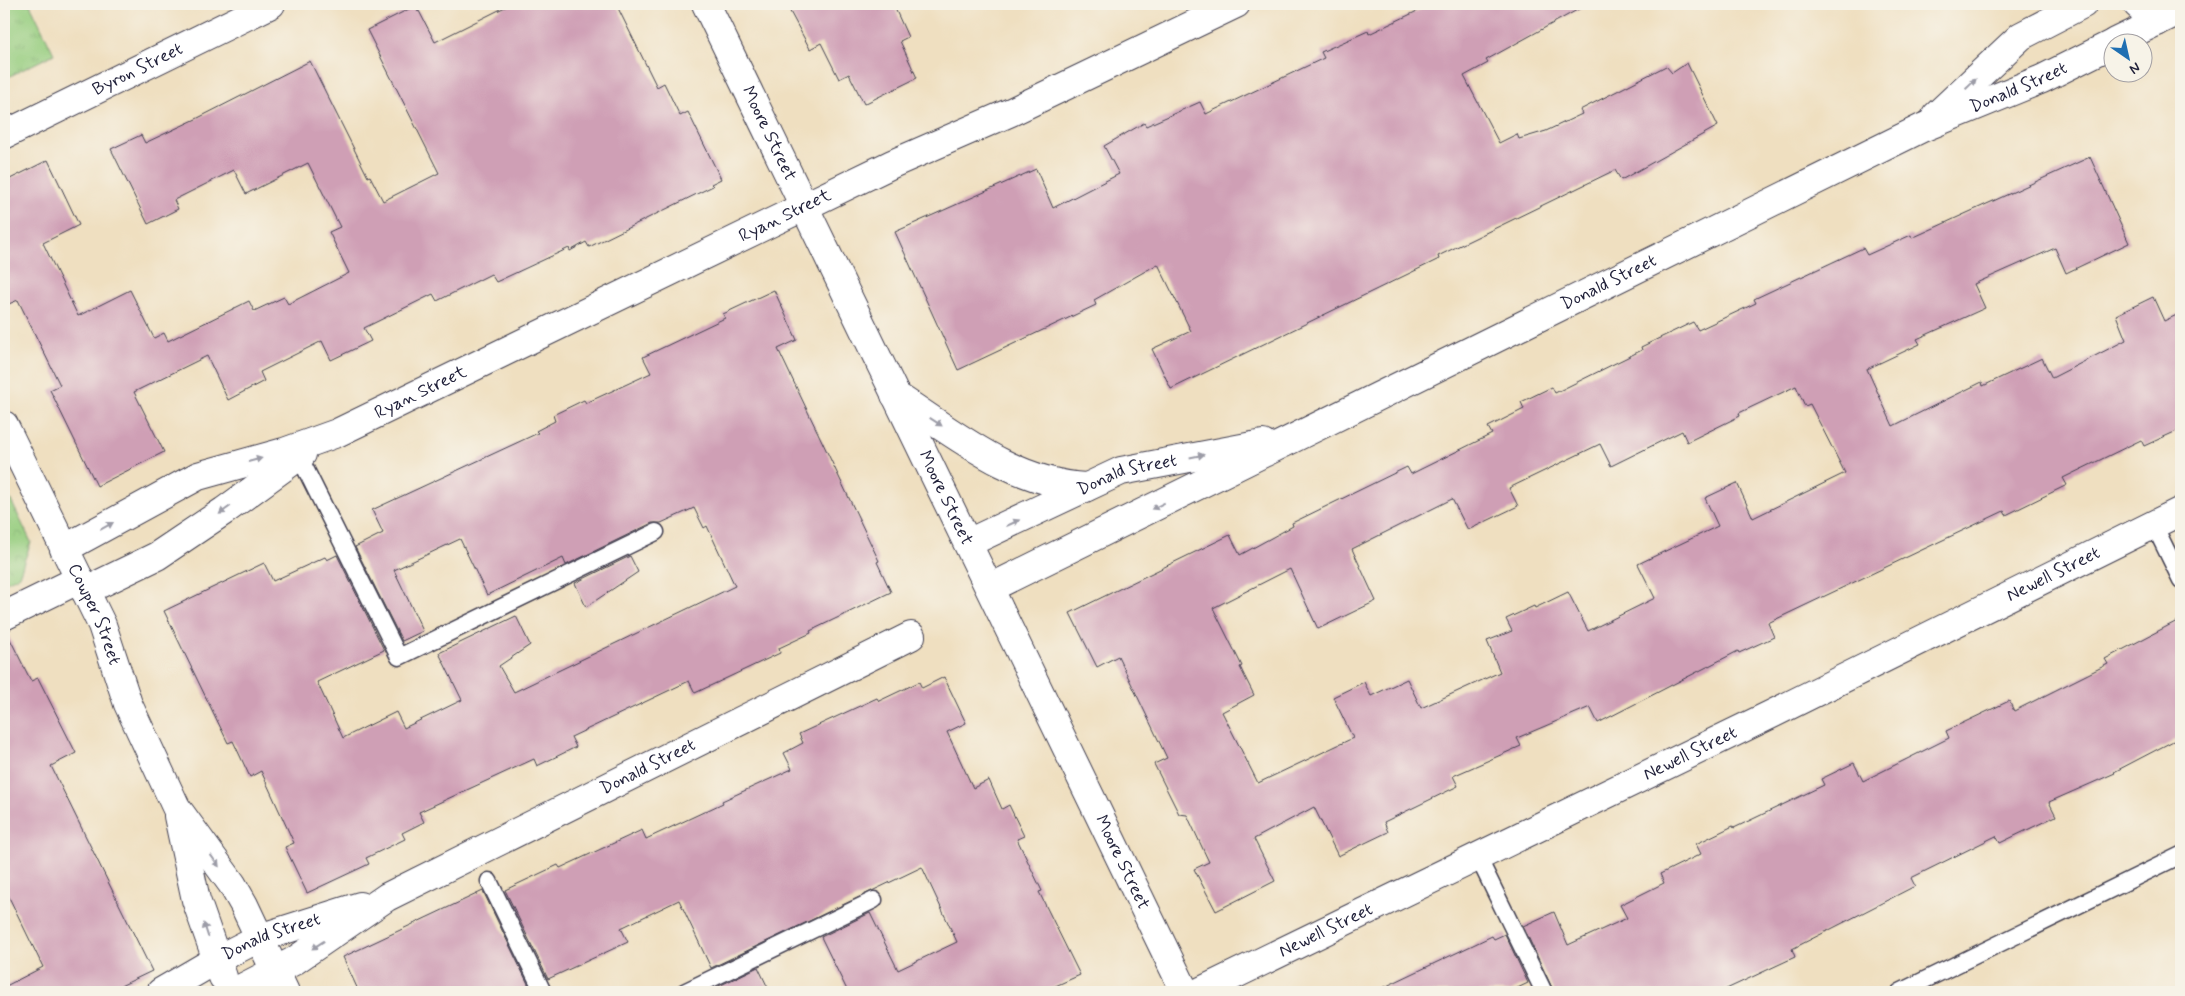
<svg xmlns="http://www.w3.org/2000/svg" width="2185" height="996" font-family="Mynerve,sans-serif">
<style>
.grass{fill:url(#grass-tufts);stroke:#5c785d}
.park{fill:url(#park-crowns);stroke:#5c785d}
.building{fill:#cf9fb5;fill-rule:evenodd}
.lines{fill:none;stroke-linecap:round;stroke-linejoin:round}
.lane-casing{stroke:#413e4f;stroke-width:19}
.street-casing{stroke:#413e4f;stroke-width:30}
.secondary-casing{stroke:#413e4f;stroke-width:30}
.primary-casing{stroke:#413e4f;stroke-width:30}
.lane{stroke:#fff;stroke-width:16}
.street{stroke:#fff;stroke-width:28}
.secondary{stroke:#fff;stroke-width:28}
.primary{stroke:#fff;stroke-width:28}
.oneway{fill:#9c9ca7}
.labels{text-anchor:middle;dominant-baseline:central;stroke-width:4.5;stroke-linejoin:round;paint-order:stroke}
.street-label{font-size:18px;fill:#22223b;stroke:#f7f3e8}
</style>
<defs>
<pattern id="grass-tufts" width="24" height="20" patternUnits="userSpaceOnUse" patternTransform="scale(1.25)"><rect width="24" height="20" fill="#96cd7f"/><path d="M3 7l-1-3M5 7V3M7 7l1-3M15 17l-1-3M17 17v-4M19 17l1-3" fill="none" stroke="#81b06f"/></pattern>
<pattern id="park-crowns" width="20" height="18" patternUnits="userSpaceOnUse" patternTransform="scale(1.25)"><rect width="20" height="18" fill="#96cd7f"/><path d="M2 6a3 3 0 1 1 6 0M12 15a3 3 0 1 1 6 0" fill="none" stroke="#81b06f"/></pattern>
</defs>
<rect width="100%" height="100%" fill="#f7f3e8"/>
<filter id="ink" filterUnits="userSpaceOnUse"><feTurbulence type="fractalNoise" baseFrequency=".02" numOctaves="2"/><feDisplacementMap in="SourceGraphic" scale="10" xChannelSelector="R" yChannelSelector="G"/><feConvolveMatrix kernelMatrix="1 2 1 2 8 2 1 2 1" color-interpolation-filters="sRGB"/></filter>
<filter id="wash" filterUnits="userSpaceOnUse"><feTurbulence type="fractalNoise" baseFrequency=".0096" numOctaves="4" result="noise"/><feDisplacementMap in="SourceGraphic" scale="20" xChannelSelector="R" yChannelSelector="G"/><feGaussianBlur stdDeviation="1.12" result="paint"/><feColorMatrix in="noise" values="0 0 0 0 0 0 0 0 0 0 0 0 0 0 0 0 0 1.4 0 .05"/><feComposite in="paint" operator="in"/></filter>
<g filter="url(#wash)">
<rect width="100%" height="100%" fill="#efdfc0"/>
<path class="grass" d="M4 4H30L54 54 4 79Z"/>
<path class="park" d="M4 486 31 542 19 576 4 583Z"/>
<g id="blocks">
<path class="building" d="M511 4H616L657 87 664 83 680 116 688 112 721 179 711 184 713 186 589 247 586 242 570 251 569 248 496 282 491 274 437 301 433 294 364 328 371 341 331 360 322 341 260 372 264 381 228 400 207 356 134 392 164 452 97 486 50 390 60 385 18 300 4 306V182L48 160 79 225 43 243 78 316 130 290 154 338 164 333 168 341 249 301 254 311 284 297 288 304 349 273 329 232 340 227 308 163 246 194 234 170 174 200 178 209 148 224 111 149 141 135 145 143 196 119 310 61 368 177 370 176 383 201 439 173 367 30 415 6 418 12 419 11 435 42Z
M786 4H893L908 37 900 41 917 78 864 104 849 74 839 79 821 43 810 49Z
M1432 4H1588L1486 60 1488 63 1464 76 1499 143 1517 134 1519 139 1546 131 1582 114 1580 110 1666 66 1672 73 1687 63 1718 126 1621 180 1615 170 1438 256 1439 259 1171 389 1152 349 1191 331 1158 264 1094 300 1096 305 958 370 895 232 1036 169 1053 208 1119 174 1104 146 1144 123 1146 126 1200 102 1206 114 1324 58 1321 52 1368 31 1369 34Z
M2090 157 2129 243 2066 273 2055 248 1974 284 1985 308 1917 339 1920 344 1867 369 1893 426 1982 382 1983 386 2042 358 2052 378 2126 340 2116 315 2153 297 2164 321 2181 313V429L2144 446 2141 440 2063 478 2067 485 2006 515 2004 511 1768 623 1774 637 1739 653 1738 651 1598 723 1590 707 1517 738 1521 746 1453 776 1458 786 1384 822 1388 832 1338 856 1314 807 1254 839 1275 881 1216 911 1194 869 1209 862 1187 815 1179 814 1154 764 1167 758 1118 656 1097 667 1070 613 1230 535 1240 555 1293 526 1292 523 1407 467 1411 474 1492 434 1488 427 1524 409 1521 402 1552 387 1555 393 1642 350 1641 347 1693 322 1698 330 1756 303 1754 299 1863 248 1867 255 1911 235 1912 238ZM1796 386 1805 406 1810 404 1845 473 1753 518 1737 483 1705 498 1718 526 1638 564 1655 598 1588 631 1568 592 1535 608 1534 606 1506 619 1512 631 1487 641 1500 672 1421 708 1407 679 1371 696 1364 682 1333 697 1353 738 1258 783 1222 712 1254 695 1240 667 1242 666 1213 608 1290 569 1318 629 1376 601 1352 549 1452 499 1468 530 1518 506 1509 488 1600 444 1611 466 1682 431 1687 442 1740 416 1739 413Z
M774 290 797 340 778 349 879 561 877 562 891 592 810 631 811 633 779 648 780 653 695 693 689 681 571 737 576 747 537 766 534 759 419 812 424 822 402 833 405 839 366 858 369 864 307 893 285 847 294 843 261 771 250 777 233 741 228 743 164 611 264 563 273 581 325 557 327 560 337 555 384 650 317 682 343 738 396 712 404 728 462 700 439 653 516 616 530 645 499 666 514 692 735 586 707 526 704 528 694 508 661 523H652L566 565 563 558 487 595 460 539 394 570 423 631 402 641 355 547 383 533 372 510 538 433 536 431 555 421 553 415 584 400 586 403 651 373 643 357 725 318 723 314Z
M630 556 638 572 586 607 575 583Z
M2181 619V737L2114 772 2115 773 2049 802 2056 816 2000 843 1996 836 1911 878 1915 886 1792 949 1795 957 1720 992H1554L1523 926 1554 912 1568 945 1627 918 1620 905 1664 883 1660 874 1701 854 1696 844 1733 826 1734 828 1824 785 1821 779 1854 763 1863 781 1949 738 1946 731 2009 701 2014 711 2108 664 2105 659Z
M4 631H6L31 681 38 678 76 753 51 766 152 971 108 992H4V987L43 967 4 887Z
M944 677 966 723 947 732 973 788 989 780 1002 809 1009 805 1024 836 1017 839 1042 891 1039 892 1080 975 1042 992H848L821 937 870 913 898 970 957 942 922 867 711 968 679 900 621 928 628 942 548 979 505 890 558 865 560 868 642 830 646 839 723 803 722 801 792 769 784 753 803 743 799 734 877 698 879 701 919 682 922 688Z
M483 891 530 988 521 992H359L343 957Z
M1505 934 1528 983 1509 992H1374L1492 936 1494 939Z
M758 967 770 992H722L719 986Z"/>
</g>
</g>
<g filter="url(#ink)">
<use href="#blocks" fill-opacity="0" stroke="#413e4f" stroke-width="1"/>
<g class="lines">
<g class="lane-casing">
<path id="lane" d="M299 456 399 657 656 532
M2154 525 2181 580
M1478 857 1544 992
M489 881 543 992
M684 992 874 900
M1900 992 2181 855"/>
</g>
<g class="street-casing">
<g id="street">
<path id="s1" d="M4 135 271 4"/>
<path id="s2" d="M4 425 102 625 128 704 176 807 232 884 244 905 285 992"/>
<path id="s3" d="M64 549 198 476 284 452 337 433 892 164 1011 112 1236 4"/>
<path d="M85 591 157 556 224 511 302 454"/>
<path d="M4 616 80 579"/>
<path d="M178 816 196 900 223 977"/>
<path id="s4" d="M161 992 216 960 259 938 360 906"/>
<path id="s5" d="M234 992 294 961 387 897 911 636"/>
<path id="s6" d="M1199 992 1772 714 2181 511"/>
</g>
</g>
<g class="secondary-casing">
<g id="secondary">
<path d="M2137 4 2157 22"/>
<path d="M2115 42 2181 10"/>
<path d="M1936 116 2021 36 2083 4"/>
<path d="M895 395C955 434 1013 483 1086 487"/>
<path id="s7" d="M968 543 1121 471 1263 444"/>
<path id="s8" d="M990 588 1922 128 2042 79 2112 44"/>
</g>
</g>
<g class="primary-casing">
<g id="primary">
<path id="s9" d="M706 4 1185 992"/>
</g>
</g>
<use href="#lane" class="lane"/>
<use href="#street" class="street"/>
<use href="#secondary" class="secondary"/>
<use href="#primary" class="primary"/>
</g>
<defs><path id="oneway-solid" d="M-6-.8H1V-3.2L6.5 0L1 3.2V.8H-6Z" transform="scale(1.25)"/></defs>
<g class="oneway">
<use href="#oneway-solid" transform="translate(1971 84) rotate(-44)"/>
<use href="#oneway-solid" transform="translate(936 422) rotate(33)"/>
<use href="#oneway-solid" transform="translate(1197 456) rotate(-11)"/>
<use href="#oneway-solid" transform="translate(255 460) rotate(-15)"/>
<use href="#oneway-solid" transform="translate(1158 506) rotate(154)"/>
<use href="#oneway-solid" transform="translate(225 510) rotate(144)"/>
<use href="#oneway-solid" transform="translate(1013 523) rotate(-25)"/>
<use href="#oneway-solid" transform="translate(107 526) rotate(-29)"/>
<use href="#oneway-solid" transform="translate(215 861) rotate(54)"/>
<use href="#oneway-solid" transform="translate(206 930) rotate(-108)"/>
<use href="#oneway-solid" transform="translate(318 945) rotate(146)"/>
</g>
</g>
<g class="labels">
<g class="street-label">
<text stroke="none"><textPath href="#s1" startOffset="149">Byron Street</textPath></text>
<text stroke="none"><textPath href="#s8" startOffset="1144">Donald Street</textPath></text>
<text stroke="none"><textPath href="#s9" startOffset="144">Moore Street</textPath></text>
<text stroke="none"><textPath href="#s3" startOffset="796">Ryan Street</textPath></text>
<text stroke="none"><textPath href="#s8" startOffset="690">Donald Street</textPath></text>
<text stroke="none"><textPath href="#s3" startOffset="391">Ryan Street</textPath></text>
<text stroke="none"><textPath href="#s7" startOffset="174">Donald Street</textPath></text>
<text stroke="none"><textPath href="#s9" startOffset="549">Moore Street</textPath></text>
<text stroke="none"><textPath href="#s6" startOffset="951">Newell Street</textPath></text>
<text stroke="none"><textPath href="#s2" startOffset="210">Cowper Street</textPath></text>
<text stroke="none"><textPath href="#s6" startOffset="546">Newell Street</textPath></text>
<text stroke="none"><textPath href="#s5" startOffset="472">Donald Street</textPath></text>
<text stroke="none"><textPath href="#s9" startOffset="954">Moore Street</textPath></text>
<text stroke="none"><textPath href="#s6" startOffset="141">Newell Street</textPath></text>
<text stroke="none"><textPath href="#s4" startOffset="124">Donald Street</textPath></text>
</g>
</g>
<rect width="2185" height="996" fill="none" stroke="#f7f3e8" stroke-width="20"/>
<g transform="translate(2128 58) rotate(146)"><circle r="24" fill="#f7f3e8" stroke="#a29fa3"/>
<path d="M0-4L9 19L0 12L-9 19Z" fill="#1f6fb2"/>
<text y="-8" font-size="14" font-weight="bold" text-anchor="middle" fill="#22223b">N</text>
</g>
</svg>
